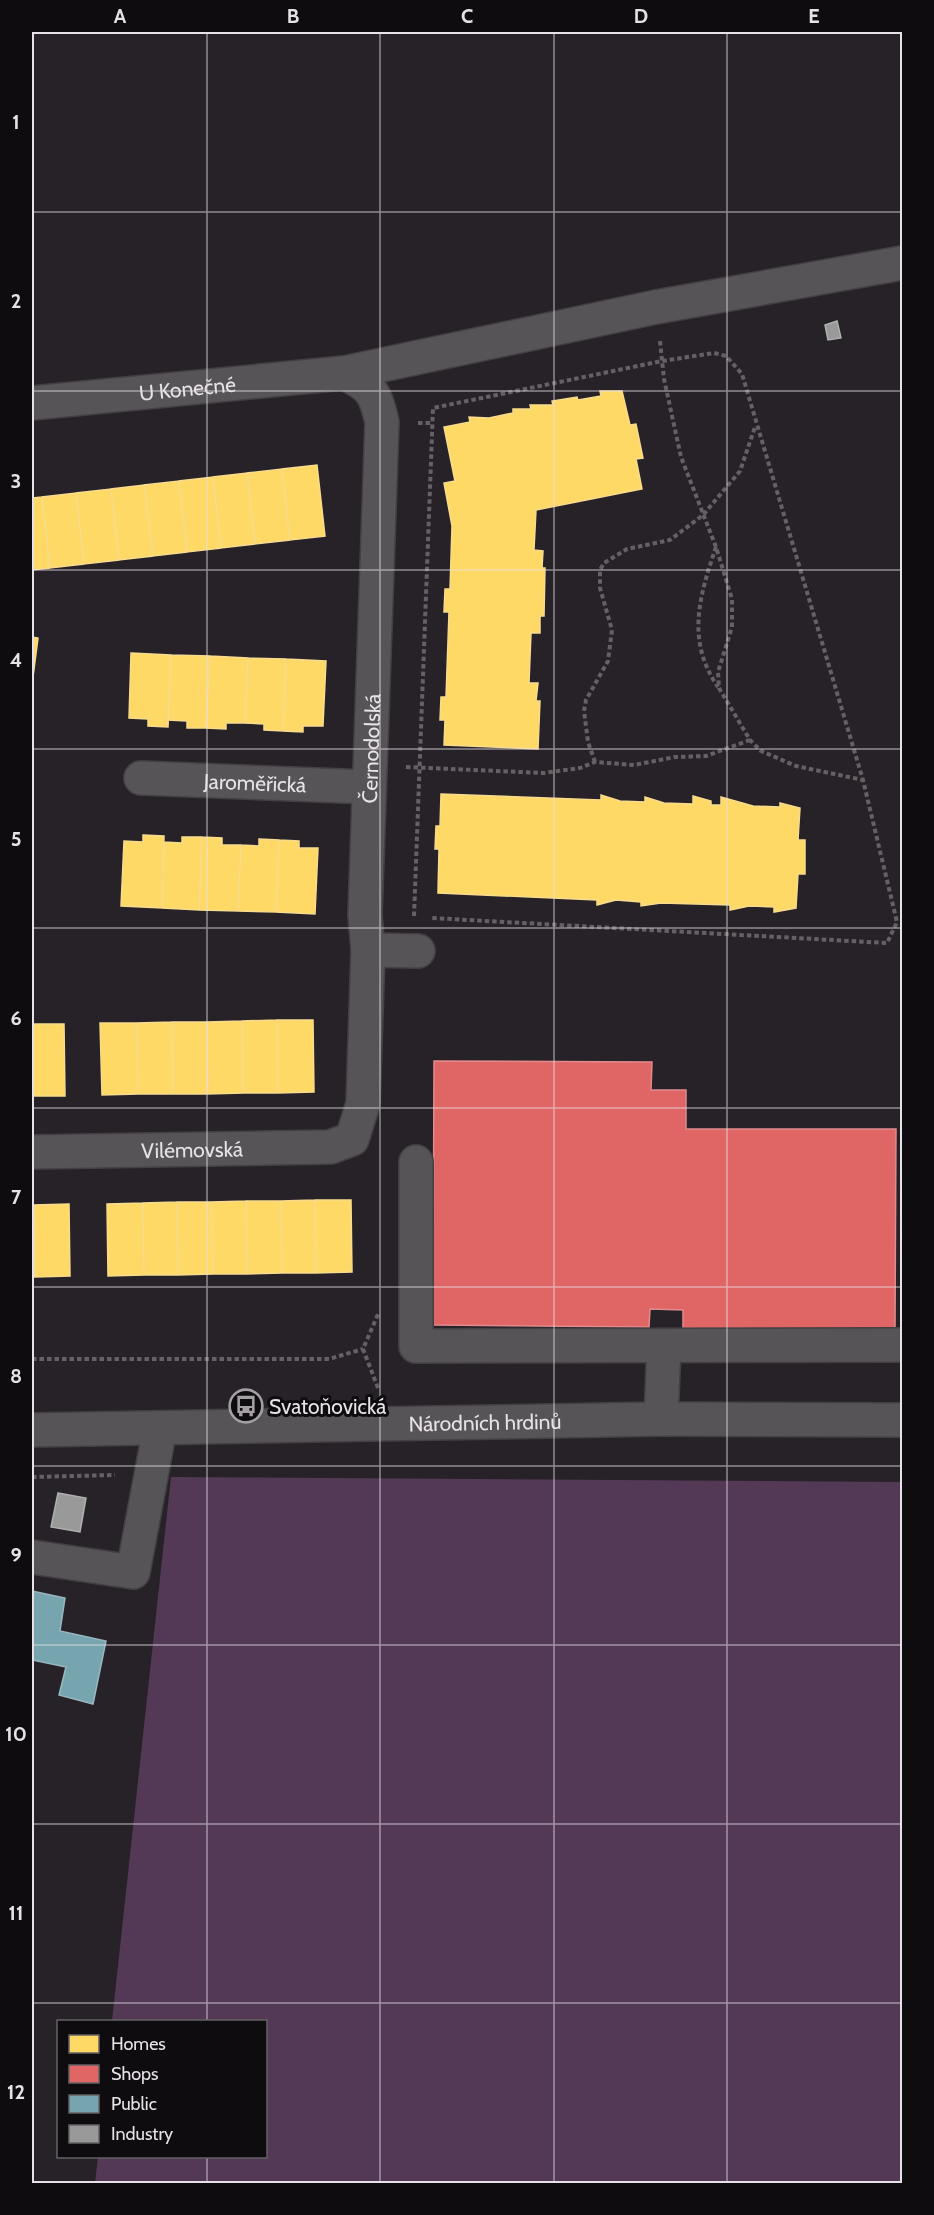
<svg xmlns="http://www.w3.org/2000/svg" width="934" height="2215" font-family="Cabin,sans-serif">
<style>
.green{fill:#533955}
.homes{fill:#ffd966;stroke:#f8db8d;stroke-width:1.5}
.shops{fill:#e06666;stroke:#e28b8d;stroke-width:1.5}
.public{fill:#76a5af;stroke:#98b7c0;stroke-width:1.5}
.industry{fill:#999;stroke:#b0afb1;stroke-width:1.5}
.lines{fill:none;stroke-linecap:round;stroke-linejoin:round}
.minor-casing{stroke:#433f43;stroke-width:36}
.path{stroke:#646064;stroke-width:4;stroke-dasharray:4.5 3;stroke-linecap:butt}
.minor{stroke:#575458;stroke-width:33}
.grid{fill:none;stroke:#e7e1e8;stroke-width:1.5;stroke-opacity:0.55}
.labels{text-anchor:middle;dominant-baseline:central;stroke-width:6;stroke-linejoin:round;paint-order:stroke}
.street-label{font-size:21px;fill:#e7e1e8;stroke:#0f0c10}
.poi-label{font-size:21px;fill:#e7e1e8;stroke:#0f0c10;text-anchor:start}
.neatline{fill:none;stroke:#e7e1e8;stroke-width:2}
.grid-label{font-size:20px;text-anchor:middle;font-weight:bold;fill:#e7e1e8}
</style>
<rect width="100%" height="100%" fill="#272228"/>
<path class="green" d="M171 1477 902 1482V2183H95L98 2157 266 2156V2022L112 2021Z"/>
<path class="homes" d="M600 391H622L630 425 636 424 643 458 636 459 642 489 536 510 534 550 543 551 542 568H545L544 616H540V633H531L529 683H538L536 701H540L538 749 444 745 445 720H440L441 697H446L449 612H444L445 589H450L452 526 444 483 455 481 444 427 470 422 469 417 489 418 513 413V409H531L530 405H553L552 401 577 397 578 400 601 396Z
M317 465 325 536 290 540 282 469Z
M282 469 290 540 255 544 247 473Z
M247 473 255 544 221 548 213 477Z
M213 477 221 548 187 552 179 481Z
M179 481 187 552 153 556 144 485Z
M144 485 153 556 119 560 111 489Z
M111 489 119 560 84 564 76 493Z
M76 493 84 564 50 568 42 497Z
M42 497 50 568 32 570V498Z
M32 637 38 638 33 677H32Z
M131 653 171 655 168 727 148 726V719L129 718Z
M171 655 210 656 206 728H187V721L168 720Z
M210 656 248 658 245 723H226V729L206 728Z
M248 658 286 659 283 731 264 730V724L245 723Z
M286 659 326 661 323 726H303V732L283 731Z
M441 794 601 800V795L620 801 645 802V797L664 803 693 804V796L711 801V805H721V797L753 806 780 807V803L800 808 798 840H805V874H798L796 908 774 912V907L749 906 730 910V905L661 903 641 906V902L616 900 597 905V900L438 893 439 849H435L436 826H440Z
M143 835 164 836 162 908 121 906 124 841 143 842Z
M182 837H202L199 910 162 908 164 842 182 843Z
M202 837 222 838V845H241L238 911 199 910Z
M259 839 279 840 276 912 238 911 241 845 259 846Z
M279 840 299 841V848H318L315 914 276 912Z
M277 1020H313L314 1092 278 1093Z
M277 1020 278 1093H243L242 1021Z
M242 1021 243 1093 208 1094 207 1022Z
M172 1022H207L208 1094H173Z
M172 1022 173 1094H138L137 1023Z
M100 1023H137L138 1094 102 1095Z
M32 1024H64L65 1096H32Z
M315 1200 316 1273H282L281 1201Z
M315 1200H351L352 1272 316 1273Z
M246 1201 247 1274H213L211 1202Z
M246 1201H281L282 1273 247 1274Z
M177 1202 178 1275H144L143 1203Z
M177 1202H211L213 1274 178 1275Z
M143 1203 144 1275 108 1276 107 1204Z
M69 1204 70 1276 35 1277 34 1205Z
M32 1205H34L35 1277H32Z"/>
<path class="shops" d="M434 1061 652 1062 651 1090H686V1129H896L895 1329 683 1328V1310L650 1309 649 1327 433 1325Z"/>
<path class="public" d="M32 1591 65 1598 60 1631 106 1641 93 1704 59 1695 66 1667 32 1660Z"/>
<path class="industry" d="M837 321 841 338 828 340 825 325Z
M58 1493 86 1498 80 1532 51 1527Z"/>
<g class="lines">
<g class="minor-casing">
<g id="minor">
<path id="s1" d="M32 403 344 373 656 307 902 263"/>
<path id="s2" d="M141 778 369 787"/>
<path d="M368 950 418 951"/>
<path id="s3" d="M32 1152 330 1147 352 1139 363 1104 368 950 365 915 382 422C375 392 372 387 344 373"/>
<path d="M416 1162V1346L902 1345"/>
<path d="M661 1419 664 1346"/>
<path id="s4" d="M32 1430 661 1419 902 1420"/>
<path d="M32 1557 133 1572 160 1428"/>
</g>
</g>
<path class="path" d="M660 341 664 379 681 457 716 547 732 599V627L718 672 719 688 750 740 761 751 796 766 863 780
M418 423H432
M716 547C699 597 686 641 718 687
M595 762 588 742 584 711 586 700 608 661 612 630 600 588V570L604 563 627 549 670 540 703 515 740 471 755 427
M406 767 543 773 580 768 595 762 634 765 675 757 706 756 750 740
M414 916 433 408 662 361 714 353 726 356 742 374 863 780 897 922 887 943 432 918
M32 1359H329L363 1349
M378 1388 363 1349 379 1312
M32 1477 115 1475"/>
<use href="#minor" class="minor"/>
</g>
<path class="grid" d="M207 32V2022M380 32V2184M554 32V2184M727 32V2184M32 212H902M32 391H902M32 570H902M32 749H902M32 928H902M32 1108H902M32 1287H902M32 1466H902M32 1645H902M32 1824H902M32 2003H902M207 2156V2184"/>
<defs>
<g id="bus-ring" transform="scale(1.725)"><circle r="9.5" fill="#0f0c10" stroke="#a49ea5" stroke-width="1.5"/><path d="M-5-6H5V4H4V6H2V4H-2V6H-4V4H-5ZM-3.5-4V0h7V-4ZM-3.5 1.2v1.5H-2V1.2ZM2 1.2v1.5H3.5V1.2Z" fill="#a49ea5"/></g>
</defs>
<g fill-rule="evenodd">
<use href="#bus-ring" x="246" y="1406"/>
</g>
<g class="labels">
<g class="street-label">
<text stroke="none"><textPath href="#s1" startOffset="156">U Konečné</textPath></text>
<text stroke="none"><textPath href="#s3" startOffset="714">Černodolská</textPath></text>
<text stroke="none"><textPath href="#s2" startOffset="114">Jaroměřická</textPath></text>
<text stroke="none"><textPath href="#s3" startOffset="160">Vilémovská</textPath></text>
<text stroke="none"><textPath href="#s4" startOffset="453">Národních hrdinů</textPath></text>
</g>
<g class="poi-label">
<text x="269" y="1406">Svatoňovická</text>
</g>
</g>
<rect width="934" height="2215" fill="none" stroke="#0f0c10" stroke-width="66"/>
<rect x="57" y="2020" width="210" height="138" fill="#0f0c10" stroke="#656166" stroke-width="1.5"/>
<rect x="69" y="2035" width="30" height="18" fill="#ffd966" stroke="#656166" stroke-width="1.5"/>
<text x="111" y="2050" font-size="18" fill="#e7e1e8">Homes</text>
<rect x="69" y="2065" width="30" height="18" fill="#e06666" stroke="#656166" stroke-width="1.5"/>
<text x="111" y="2080" font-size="18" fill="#e7e1e8">Shops</text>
<rect x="69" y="2095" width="30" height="18" fill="#76a5af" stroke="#656166" stroke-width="1.5"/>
<text x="111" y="2110" font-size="18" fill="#e7e1e8">Public</text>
<rect x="69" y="2125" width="30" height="18" fill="#999999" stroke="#656166" stroke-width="1.5"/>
<text x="111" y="2140" font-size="18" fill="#e7e1e8">Industry</text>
<rect x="33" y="33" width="868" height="2149" class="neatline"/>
<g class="grid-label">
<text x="120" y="23">A</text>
<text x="293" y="23">B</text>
<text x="467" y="23">C</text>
<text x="641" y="23">D</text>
<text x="814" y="23">E</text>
<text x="16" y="129">1</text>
<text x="16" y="308">2</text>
<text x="16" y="488">3</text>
<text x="16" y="667">4</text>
<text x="16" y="846">5</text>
<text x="16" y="1025">6</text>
<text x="16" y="1204">7</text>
<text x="16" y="1383">8</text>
<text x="16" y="1562">9</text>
<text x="16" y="1741">10</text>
<text x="16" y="1920">11</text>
<text x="16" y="2099">12</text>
</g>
</svg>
